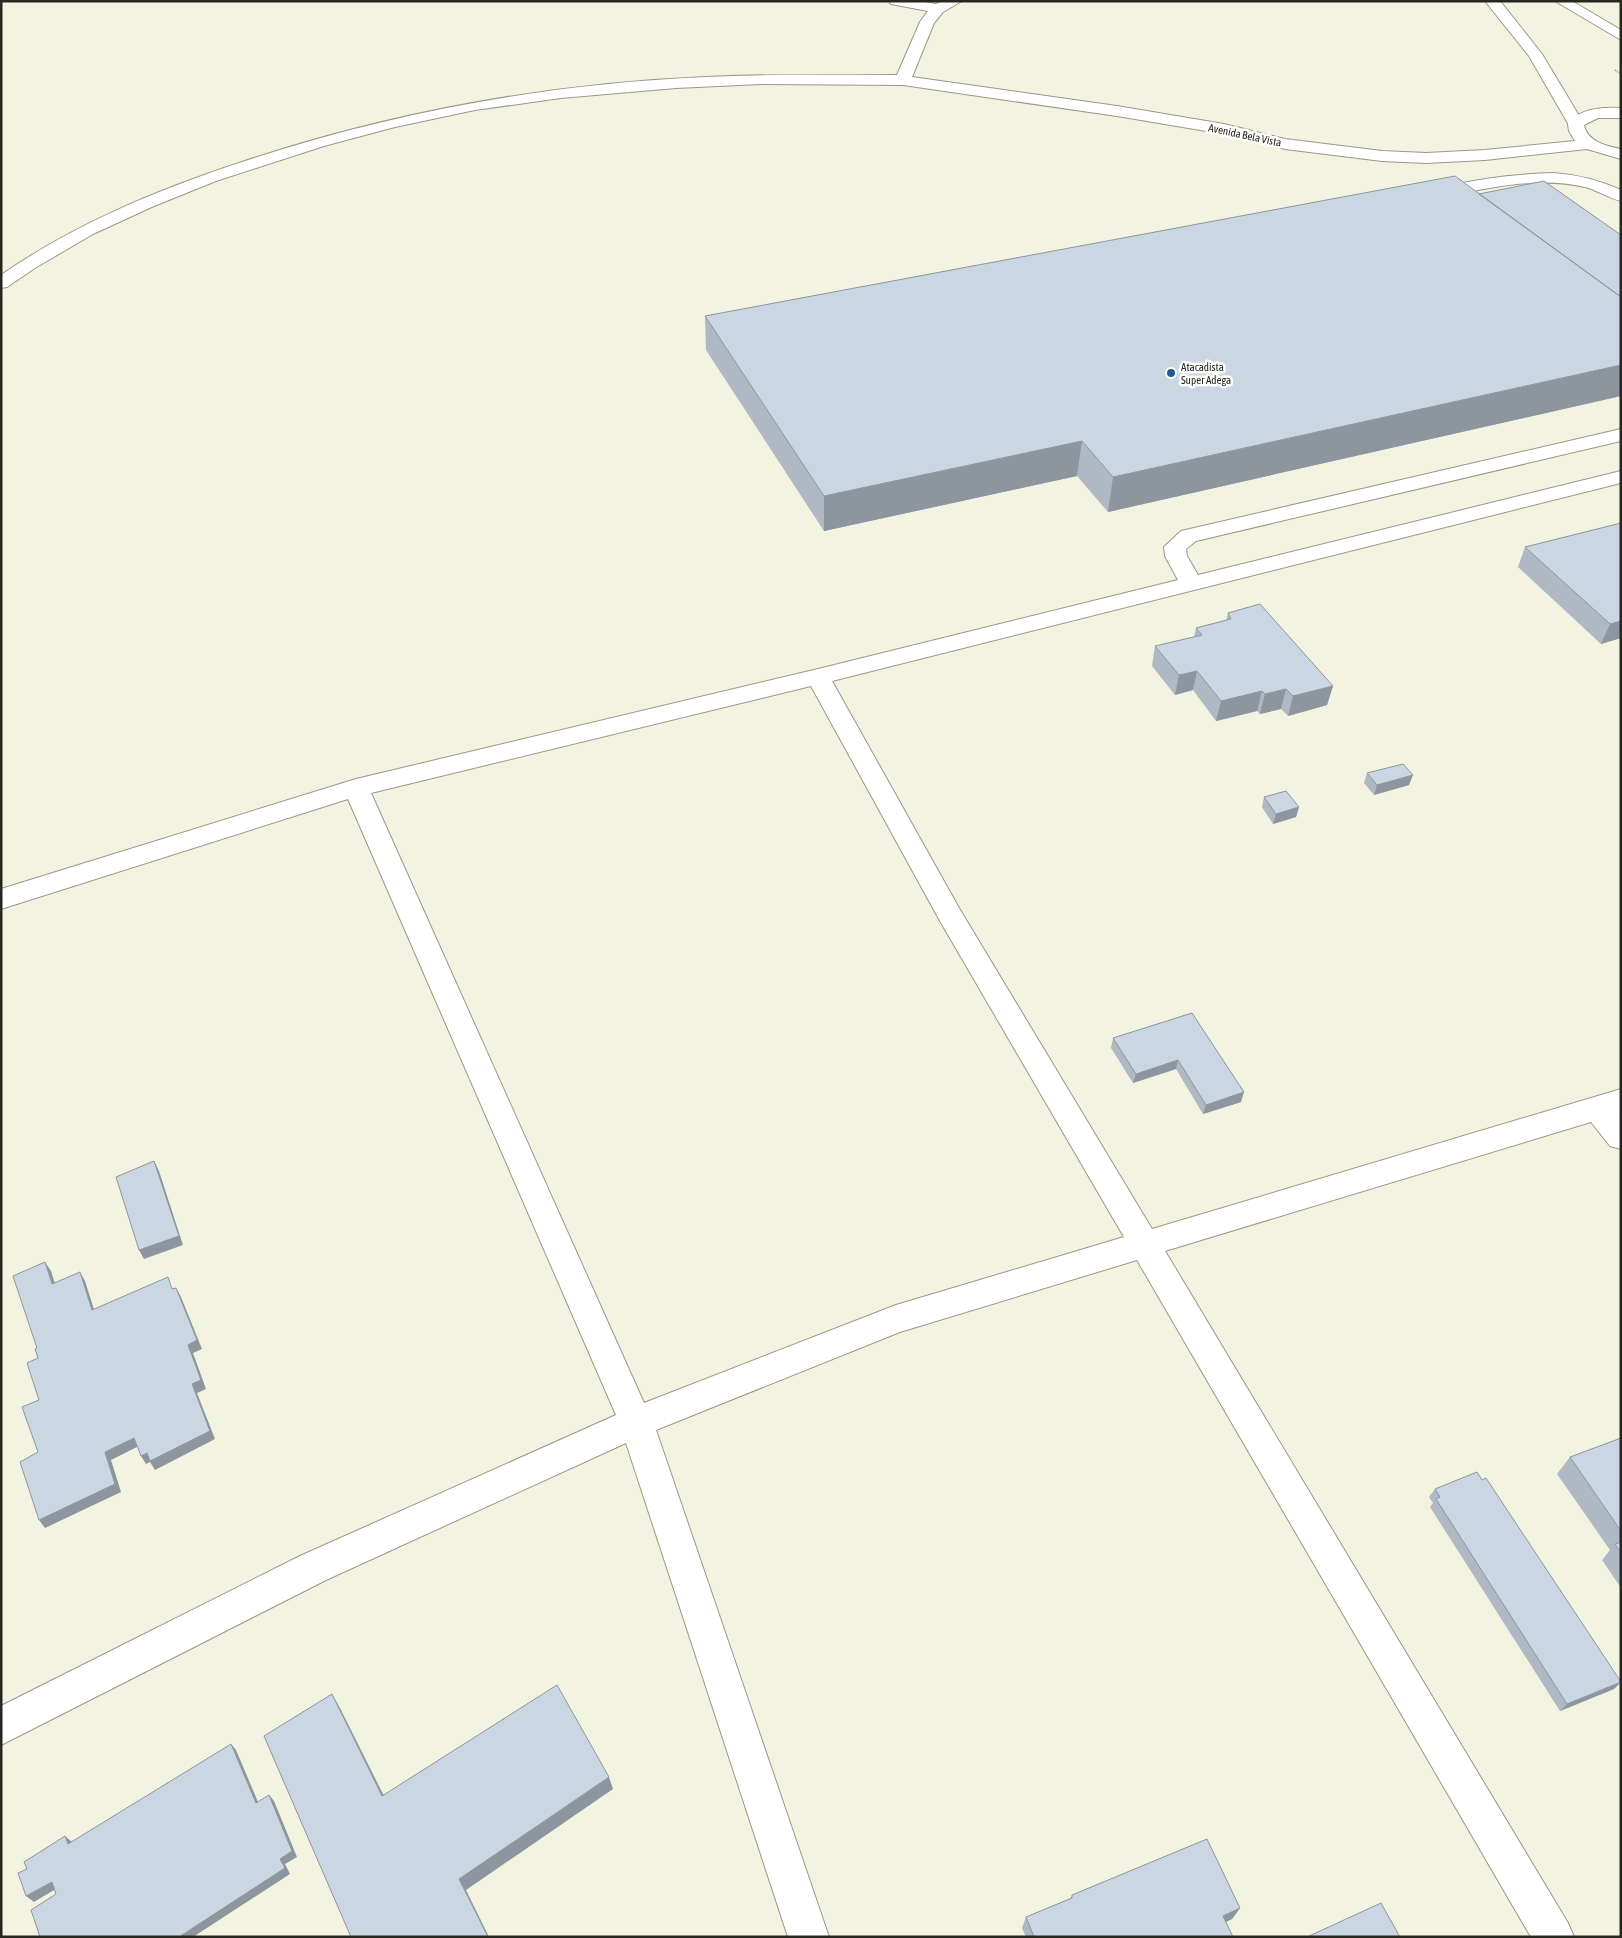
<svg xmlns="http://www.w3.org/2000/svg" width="1622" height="1938" font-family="'Asap Condensed',sans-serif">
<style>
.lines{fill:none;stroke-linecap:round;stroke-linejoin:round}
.minor-casing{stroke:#999889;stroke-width:2}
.major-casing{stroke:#999889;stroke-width:2}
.path{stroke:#a0a094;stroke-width:2;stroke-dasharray:1 1;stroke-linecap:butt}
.minor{fill:#fff;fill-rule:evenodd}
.major{fill:#fff;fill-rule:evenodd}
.wall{fill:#aeb9c3}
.shaded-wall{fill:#8d969f}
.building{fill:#cad7e3;stroke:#8d969f}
.poi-dot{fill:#1e5c92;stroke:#fff;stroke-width:2}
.labels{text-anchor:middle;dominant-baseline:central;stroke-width:5;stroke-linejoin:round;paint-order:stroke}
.far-street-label{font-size:11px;fill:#272721;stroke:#fff}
.far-poi-label{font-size:11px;fill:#272721;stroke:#fff;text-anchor:start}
</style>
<rect width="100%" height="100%" fill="#f3f3e2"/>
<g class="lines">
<g class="minor-casing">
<path id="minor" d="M889 1H920L936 4 943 1H962L943 12 934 23 912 77 1117 106 1224 124 1285 139 1382 151 1426 153 1485 150 1575 141 1569 131 1568 124C1579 108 1604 107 1621 108V118H1598L1584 125C1587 142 1607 146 1621 149V159L1587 149 1485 160 1426 163 1382 161 1285 149 1224 134 1117 116 903 85 761 84 676 88 561 98 475 110 395 127 324 146 216 181 154 206 93 234 35 268 7 287 1 288V275C75 224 157 190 242 162 392 112 547 84 705 77 769 74 833 75 897 75L920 22 928 11 891 4Z
M1554 173C1578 175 1599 180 1621 190V201C1608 198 1597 190 1585 187 1542 177 1496 186 1454 195L1448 194 1446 190 1448 186C1483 178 1518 174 1554 173Z
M1621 429V441L1196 541 1186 549 1187 556 1198 575 1621 471V483L832 681 959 908 1152 1229 1621 1089V1113H1619L1621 1115V1149L1610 1146 1591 1122 1165 1251 1568 1923 1574 1937H1531L1137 1260 900 1332 656 1430 829 1937H788L626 1443 326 1580 1 1745V1706L300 1556 616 1415 348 799 1 909V889L356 779 818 669 1178 580 1165 556 1164 547 1181 531ZM811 686 940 921 1124 1237 896 1305 644 1403 371 793Z"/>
</g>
<g class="major-casing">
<path id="major" d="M1485 1H1500L1542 54 1584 124 1582 127H1570L1529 56Z
M1555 1H1572L1621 30V40Z"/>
</g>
<path class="path" d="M1615 70 1621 74"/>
<use href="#minor" class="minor"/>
<use href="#major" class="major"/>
</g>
<path class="wall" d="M1479 194 1621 235V396L1108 512 1077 476 824 531 706 350 705 316Z
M1621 523V638L1601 644 1518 567 1525 547Z
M1228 613 1333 686 1327 705 1288 716 1281 709 1260 714 1257 711 1216 721 1193 690 1175 695 1152 666 1155 646 1194 637 1196 628 1226 620Z
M1367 773 1409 785 1374 795 1364 783Z
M1264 797 1299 807 1296 817 1273 824 1262 807Z
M1192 1013 1241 1102 1203 1114 1176 1069 1133 1083 1111 1048 1113 1038Z
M1621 1438V1588L1602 1560 1610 1550 1557 1474 1570 1457Z
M1435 1489 1614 1689 1560 1711 1430 1507 1433 1503 1429 1497Z
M1072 1895 1240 1908 1232 1919 1226 1922 1233 1937H1026L1022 1928 1026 1917 1071 1898Z"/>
<path class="shaded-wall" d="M1621 365V396L1108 512 1113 477Z
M1082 441 1077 476 824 531V496Z
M1621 621V638L1601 644 1610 624Z
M1197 671 1193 690 1175 695 1179 675Z
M1333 686 1327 705 1288 716 1293 696Z
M1286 689 1281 709 1260 714 1265 694Z
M1262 691 1257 711 1216 721 1221 701Z
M1413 775 1409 785 1374 795 1377 785Z
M1299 807 1296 817 1273 824 1276 814Z
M1178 1060 1176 1069 1133 1083 1136 1074Z
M1244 1092 1241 1102 1203 1114 1206 1105Z
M154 1161 159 1171 183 1245 144 1259 139 1250Z
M45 1262 51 1271 58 1293 52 1284Z
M80 1272 85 1281 97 1319 92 1310Z
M176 1288 181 1297 202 1349 193 1353 206 1389 197 1393 215 1439 155 1470 150 1462 146 1464 141 1456 192 1384 188 1345Z
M134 1438 139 1446 111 1460 121 1492 45 1528 39 1520 105 1452Z
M1621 1682 1614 1689 1560 1711 1567 1704Z
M332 1694 340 1708 390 1808 382 1796Z
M231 1744 236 1750 261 1809 256 1803Z
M609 1777 613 1789 466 1890 489 1937H488L459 1879Z
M269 1795 274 1801 297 1857 285 1864 290 1874 193 1937H179L280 1859Z
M65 1836 72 1842 68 1844Z
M52 1882 59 1887 34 1902 26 1896Z
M1240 1908 1232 1919 1215 1927 1223 1916Z"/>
<path class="building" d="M1455 176 1621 297V365L1113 477 1082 441 824 496 705 316Z
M1544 181 1621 235V297L1479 194Z
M1621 523V621L1610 624 1525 547Z
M1260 604 1333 686 1293 696 1286 689 1265 694 1262 691 1221 701 1197 671 1179 675 1155 646 1202 635 1196 628 1231 619 1228 613Z
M1403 764 1413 775 1377 785 1367 773Z
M1286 791 1299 807 1276 814 1264 797Z
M1192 1013 1244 1092 1206 1105 1178 1060 1136 1074 1113 1038Z
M154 1161 179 1236 139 1250 116 1177Z
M45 1262 52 1284 80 1272 92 1310 168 1277 172 1289 176 1288 197 1340 188 1345 201 1380 192 1384 210 1431 150 1461 147 1453 141 1456 134 1438 105 1452 115 1484 39 1520 20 1462 38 1452 22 1407 39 1400 27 1363 38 1358 35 1349 37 1348 13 1276Z
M1621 1438V1531L1570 1457Z
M1477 1472 1482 1480 1486 1478 1621 1682 1567 1704 1436 1499 1440 1497 1435 1489Z
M1621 1542V1553L1615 1544Z
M557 1685 609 1777 459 1879 488 1937H351L264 1736 332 1694 382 1796Z
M231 1744 256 1803 269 1795 292 1851 280 1859 285 1868 179 1937H40L31 1910 56 1894 52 1882 26 1896 18 1873 27 1869 24 1862 65 1836 68 1844Z
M1207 1839 1240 1908 1223 1916 1233 1937H1034L1026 1917 1072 1898V1895Z
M1381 1903 1400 1937H1307Z"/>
<circle class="poi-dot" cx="1171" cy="373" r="5"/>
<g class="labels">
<g class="far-street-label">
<text transform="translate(1245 135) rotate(12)">Avenida Bela Vista</text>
</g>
<g class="far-poi-label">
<text x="1181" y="367">Atacadista<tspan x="1181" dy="13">Super Adega</tspan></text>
</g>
</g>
<rect width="1622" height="1938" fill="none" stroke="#272721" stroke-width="5"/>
</svg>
